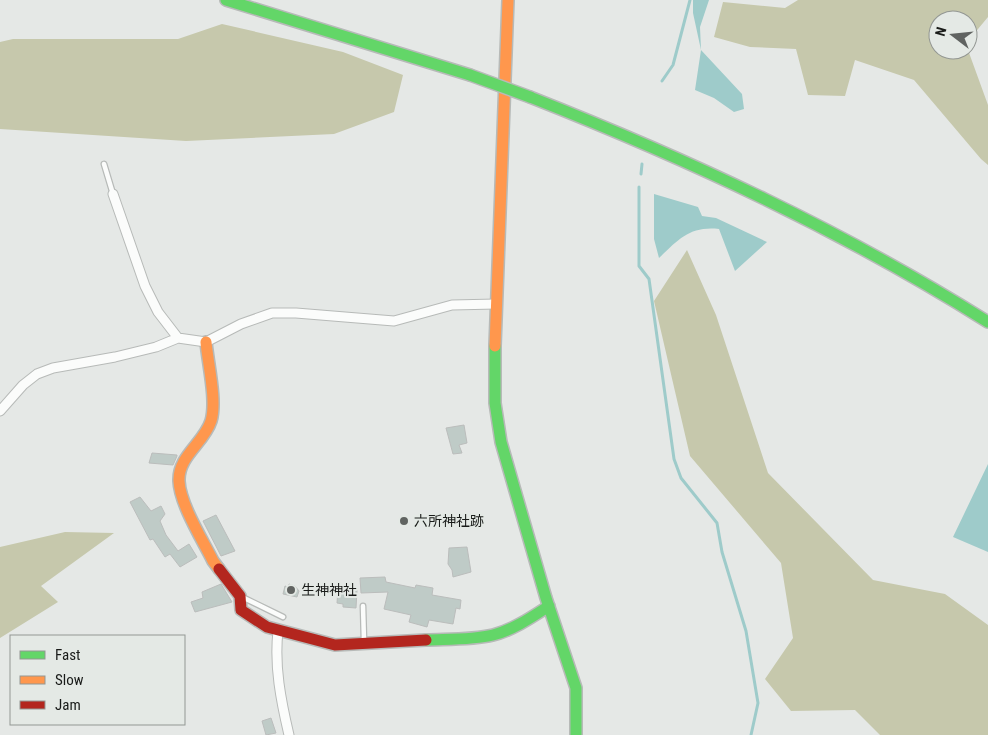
<svg xmlns="http://www.w3.org/2000/svg" width="988" height="735" font-family="'Roboto Condensed','Noto Sans JP',sans-serif">
<style>
.forest{fill:#c6c8ac}
.water{fill:#9ecbca}
.lines{fill:none;stroke-linecap:round;stroke-linejoin:round}
.stream{stroke:#9ecbca;stroke-width:3}
.building{fill:#bfcbc7;stroke:#bbbdbc}
.lane-casing{stroke:#b7bab8;stroke-width:7}
.street-casing{stroke:#b7bab8;stroke-width:11}
.fast-casing{stroke:#b7bab8;stroke-width:14}
.slow-casing{stroke:#b7bab8;stroke-width:14}
.jam-casing{stroke:#b7bab8;stroke-width:14}
.lane{stroke:#fbfcfb;stroke-width:4.5}
.street{stroke:#fbfcfb;stroke-width:9}
.fast{stroke:#63d668;stroke-width:11}
.slow{stroke:#ff974d;stroke-width:11}
.jam{stroke:#b3261e;stroke-width:11}
.fast-bridge-casing{stroke:#b7bab8;stroke-width:14;stroke-linecap:butt}
.fast-bridge{stroke:#63d668;stroke-width:11}
.poi-dot{fill:#606361;stroke:#e4e9e5;stroke-width:2}
.labels{text-anchor:middle;dominant-baseline:central;stroke-width:4;stroke-linejoin:round;paint-order:stroke}
.poi-label{font-size:14px;fill:#191b19;stroke:#e4e9e5;text-anchor:start}
</style>
<rect width="100%" height="100%" fill="#e5e8e6"/>
<path class="forest" d="M798 0H988V17L968 41V20H938V50H968L988 105V165L981 159 914 80 855 60 845 96 808 95 796 49 750 47 714 37 723 2 785 8Z
M222 24 343 52 403 75 394 112 334 134 186 141 0 129V42L13 39H178Z
M687 250 716 315 768 473 873 580 945 594 988 625V735H880L855 710 791 711 765 679 793 638 781 563 690 456 654 301Z
M65 532 114 533 41 586 58 602 0 638V547Z"/>
<path class="water" d="M693 0H709L700 27 701 50 742 94 744 109 734 112 714 98 695 90 701 50 693 13Z
M654 194 698 207 702 216 716 218 767 242 735 271 719 229C690 226 679 239 659 258L654 239Z
M988 464V552L953 537Z"/>
<g class="lines">
<path class="stream" d="M662 81 673 65 690 0
M641 174 642 164
M639 187V266L649 279 674 459 681 478 717 523 722 552 746 631 758 703 751 735"/>
</g>
<path class="building" d="M464 425 467 443 459 445 462 453 453 454 446 428Z
M152 453 177 455V456L173 465 149 463Z
M140 497 151 511 161 506 165 514 160 521 166 535 178 551 189 544 197 557 180 567 170 554 165 557 153 539 150 540 130 502Z
M216 515 235 551 221 556 203 521Z
M467 547 471 572 453 577 452 570 448 564 449 548Z
M385 577 386 582 415 588 416 585 433 588 432 595 461 600 460 609 456 608 453 624 429 620 427 627 409 622 411 615 384 609 388 592 361 593 360 578Z
M221 584 232 602 195 612 191 602 203 598 202 592Z
M289 584 295 586 299 591 297 597 283 594 285 586 288 587Z
M338 589 357 590 356 608 343 607V604L337 603Z
M271 718 276 733 266 735 262 721Z"/>
<g class="lines">
<g class="lane-casing">
<path id="lane" d="M104 164 113 194
M242 597 283 617
M363 606 364 641"/>
</g>
<g class="street-casing">
<path id="street" d="M113 194 145 286 158 312 178 338
M0 411 23 385 37 374 53 368 115 357 156 347 178 338 206 342 241 324 272 313H296L394 321 452 305 496 304
M278 631C274 666 281 701 289 735"/>
</g>
<g class="fast-casing">
<path id="fast" d="M226 0 470 75
M530 97C690 160 843 231 988 322
M495 346V403L501 442 546 598 576 688V735
M426 640C448 639 472 640 493 635 513 630 532 617 549 606"/>
</g>
<g class="slow-casing">
<path id="slow" d="M206 342C208 364 217 401 211 421 204 443 178 456 179 481 180 504 202 539 213 561L219 569
M495 346 508 0"/>
</g>
<g class="jam-casing">
<path id="jam" d="M219 569 240 596 241 610 267 627 335 645 426 640"/>
</g>
<use href="#lane" class="lane"/>
<use href="#street" class="street"/>
<use href="#fast" class="fast"/>
<use href="#slow" class="slow"/>
<use href="#jam" class="jam"/>
<g class="fast-bridge-casing">
<path id="fast-bridge" d="M470 75 530 97"/>
</g>
<use href="#fast-bridge" class="fast-bridge"/>
</g>
<g class="poi-dot">
<circle cx="404" cy="521" r="5"/>
<circle cx="291" cy="590" r="5"/>
</g>
<g class="labels">
<g class="poi-label">
<text x="414" y="521">六所神社跡</text>
<text x="301" y="590">生神神社</text>
</g>
</g>
<rect x="10" y="635" width="175" height="90" fill="#e4e9e5" stroke="#939793"/>
<rect x="20" y="651" width="25" height="8" fill="#63d668" stroke="#939793"/>
<text x="55" y="660" font-size="15" fill="#191b19">Fast</text>
<rect x="20" y="676" width="25" height="8" fill="#ff974d" stroke="#939793"/>
<text x="55" y="685" font-size="15" fill="#191b19">Slow</text>
<rect x="20" y="701" width="25" height="8" fill="#b3261e" stroke="#939793"/>
<text x="55" y="710" font-size="15" fill="#191b19">Jam</text>
<g transform="translate(953 35) rotate(286)"><circle r="24" fill="#e4e9e5" stroke="#939793"/>
<path d="M0-4L9 19L0 12L-9 19Z" fill="#606361"/>
<text y="-8" font-size="14" font-weight="bold" text-anchor="middle" fill="#191b19">N</text>
</g>
</svg>
